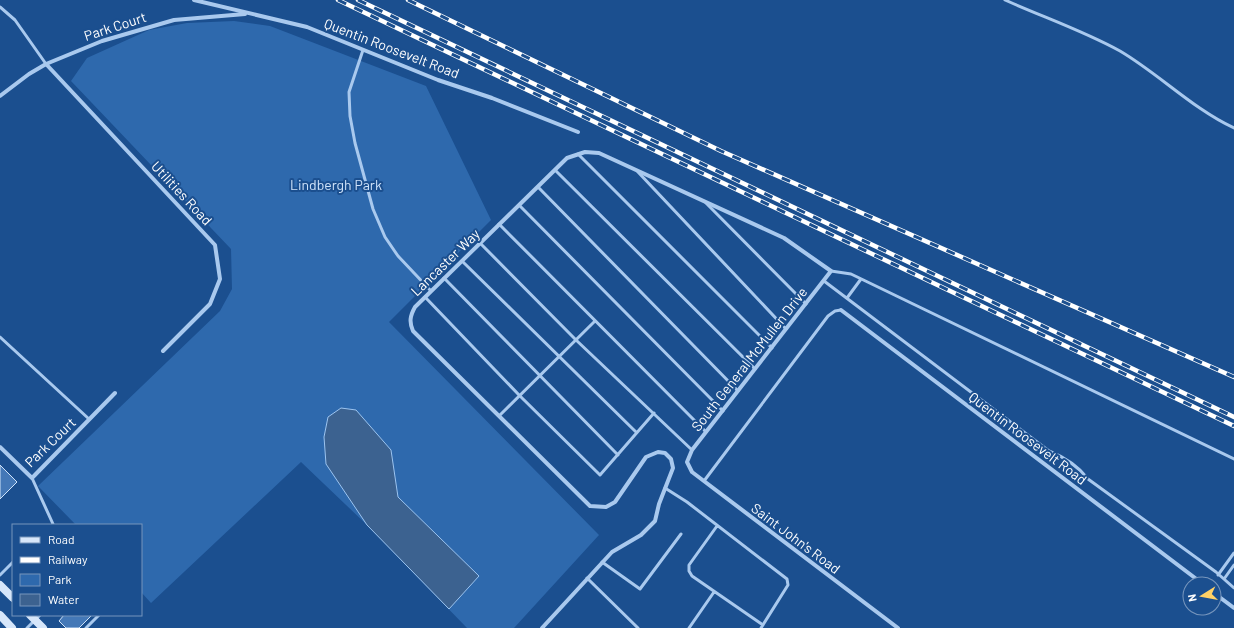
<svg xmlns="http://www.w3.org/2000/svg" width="1234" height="628" font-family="Barlow,sans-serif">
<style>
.green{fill:#2e69ad}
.water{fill:#3c6290;stroke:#9cc4f0}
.building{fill:#4478b7;stroke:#cfe3fa}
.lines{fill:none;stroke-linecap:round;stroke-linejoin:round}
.lane{stroke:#a9c9ee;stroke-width:3}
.street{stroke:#a9c9ee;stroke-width:4}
.secondary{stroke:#d6e6fa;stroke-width:8}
.rail-casing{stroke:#fff;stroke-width:4.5}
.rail{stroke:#1b4f8f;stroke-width:3;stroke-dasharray:9;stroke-linecap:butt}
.labels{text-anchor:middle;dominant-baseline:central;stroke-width:4;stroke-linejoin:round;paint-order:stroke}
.street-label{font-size:14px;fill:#fff;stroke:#1b4f8f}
.park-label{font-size:14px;fill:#cfe3fa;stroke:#1b4f8f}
</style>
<rect width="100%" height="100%" fill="#1b4f8f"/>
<path class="green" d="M234 21 270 26 426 86 491 220 389 322 599 535 514 628H467L367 525 301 462 151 603 141 592V525H76L38 486 220 311 232 289 231 249 71 81 87 58 149 30 187 23Z"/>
<path class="water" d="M341 408 356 410 391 450 398 497 479 576 449 609 367 525 326 464 324 437 328 417Z"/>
<path class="building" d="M0 465 17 482 0 499Z
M64 615H92L79 628H66L59 621Z"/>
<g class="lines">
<path class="lane" d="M1005 0C1043 17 1084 31 1120 51 1159 74 1193 109 1234 128
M0 7 15 20 46 64
M363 50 349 92 350 116 355 143 373 209 385 237 398 256 431 291
M578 154 772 348
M555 170 755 369
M638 172 786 329
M538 187 738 391
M706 203 806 304
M519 205 723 411
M499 224 706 432
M480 243 576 340 692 450
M462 261 636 432
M831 271 851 274 1234 459
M444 278 618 455
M824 281 1049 451C1064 457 1078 466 1088 479L1216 572 1234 588
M425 297 520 396 600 475 654 413
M847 298 861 279
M0 337 89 419
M499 416 595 321
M32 478 53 524 52 525
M704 481 828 316 835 311 841 310
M665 488 687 502 787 579 788 585 761 628
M717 526 689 565V571L692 576 763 625
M602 562 640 589 681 534
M0 575 13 562
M1218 575 1234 553
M587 578 638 628
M1224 579 1234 565
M27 628 40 615
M86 628 99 615
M689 628 714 592"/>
<path class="street" d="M194 0 307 27 438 80 492 98 578 132
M46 64 215 245 220 279 210 304 163 351
M0 96 29 74 46 64 102 41 174 20 245 14
M841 310 1203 584
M0 447 32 478 115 393
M1214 593 1234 608
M542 628 612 552 641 535 655 521 659 504 673 468 671 459 665 453 658 452 646 457 615 502 606 507 590 506 413 331C409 322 410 316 415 307L567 158 585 152 599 153 784 238 831 271 692 450 687 462 692 472 898 628"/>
<path class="secondary" d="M0 585 13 598
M0 615 12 628
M30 615 43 628"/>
<g class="rail-casing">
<path id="rail" d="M338 0 1234 426
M358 0 1234 417
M408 0 721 151 1234 377"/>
</g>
<use href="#rail" class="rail"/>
</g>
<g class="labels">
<g class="street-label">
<text transform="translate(115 26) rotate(-18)">Park Court</text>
<text transform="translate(392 48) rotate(21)">Quentin Roosevelt Road</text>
<text transform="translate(182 193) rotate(47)">Utilities Road</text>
<text transform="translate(445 262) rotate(-44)">Lancaster Way</text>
<text transform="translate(749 359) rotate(-52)">South General McMullen Drive</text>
<text transform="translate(1028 438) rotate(37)">Quentin Roosevelt Road</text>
<text transform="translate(50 442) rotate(-44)">Park Court</text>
<text transform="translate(796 538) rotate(37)">Saint John's Road</text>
</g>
<g class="park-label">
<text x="336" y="184">Lindbergh Park</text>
</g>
</g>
<rect x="12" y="524" width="130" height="92" fill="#1b4f8f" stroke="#7695bc"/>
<rect x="20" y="537" width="20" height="6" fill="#d6e6fa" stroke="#7695bc"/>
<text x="48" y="544" font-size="12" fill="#ffffff">Road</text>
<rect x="20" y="557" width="20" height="6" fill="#ffffff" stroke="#7695bc"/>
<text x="48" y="564" font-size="12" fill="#ffffff">Railway</text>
<rect x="20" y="574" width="20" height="12" fill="#2e69ad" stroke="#7695bc"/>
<text x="48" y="584" font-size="12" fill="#ffffff">Park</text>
<rect x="20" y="594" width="20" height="12" fill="#3c6290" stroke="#7695bc"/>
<text x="48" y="604" font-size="12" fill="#ffffff">Water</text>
<g transform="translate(1202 596) rotate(259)"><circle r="19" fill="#1b4f8f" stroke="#7695bc"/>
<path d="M0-3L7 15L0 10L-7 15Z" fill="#ffd166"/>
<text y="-6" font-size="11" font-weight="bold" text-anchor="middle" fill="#ffffff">N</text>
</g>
</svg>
